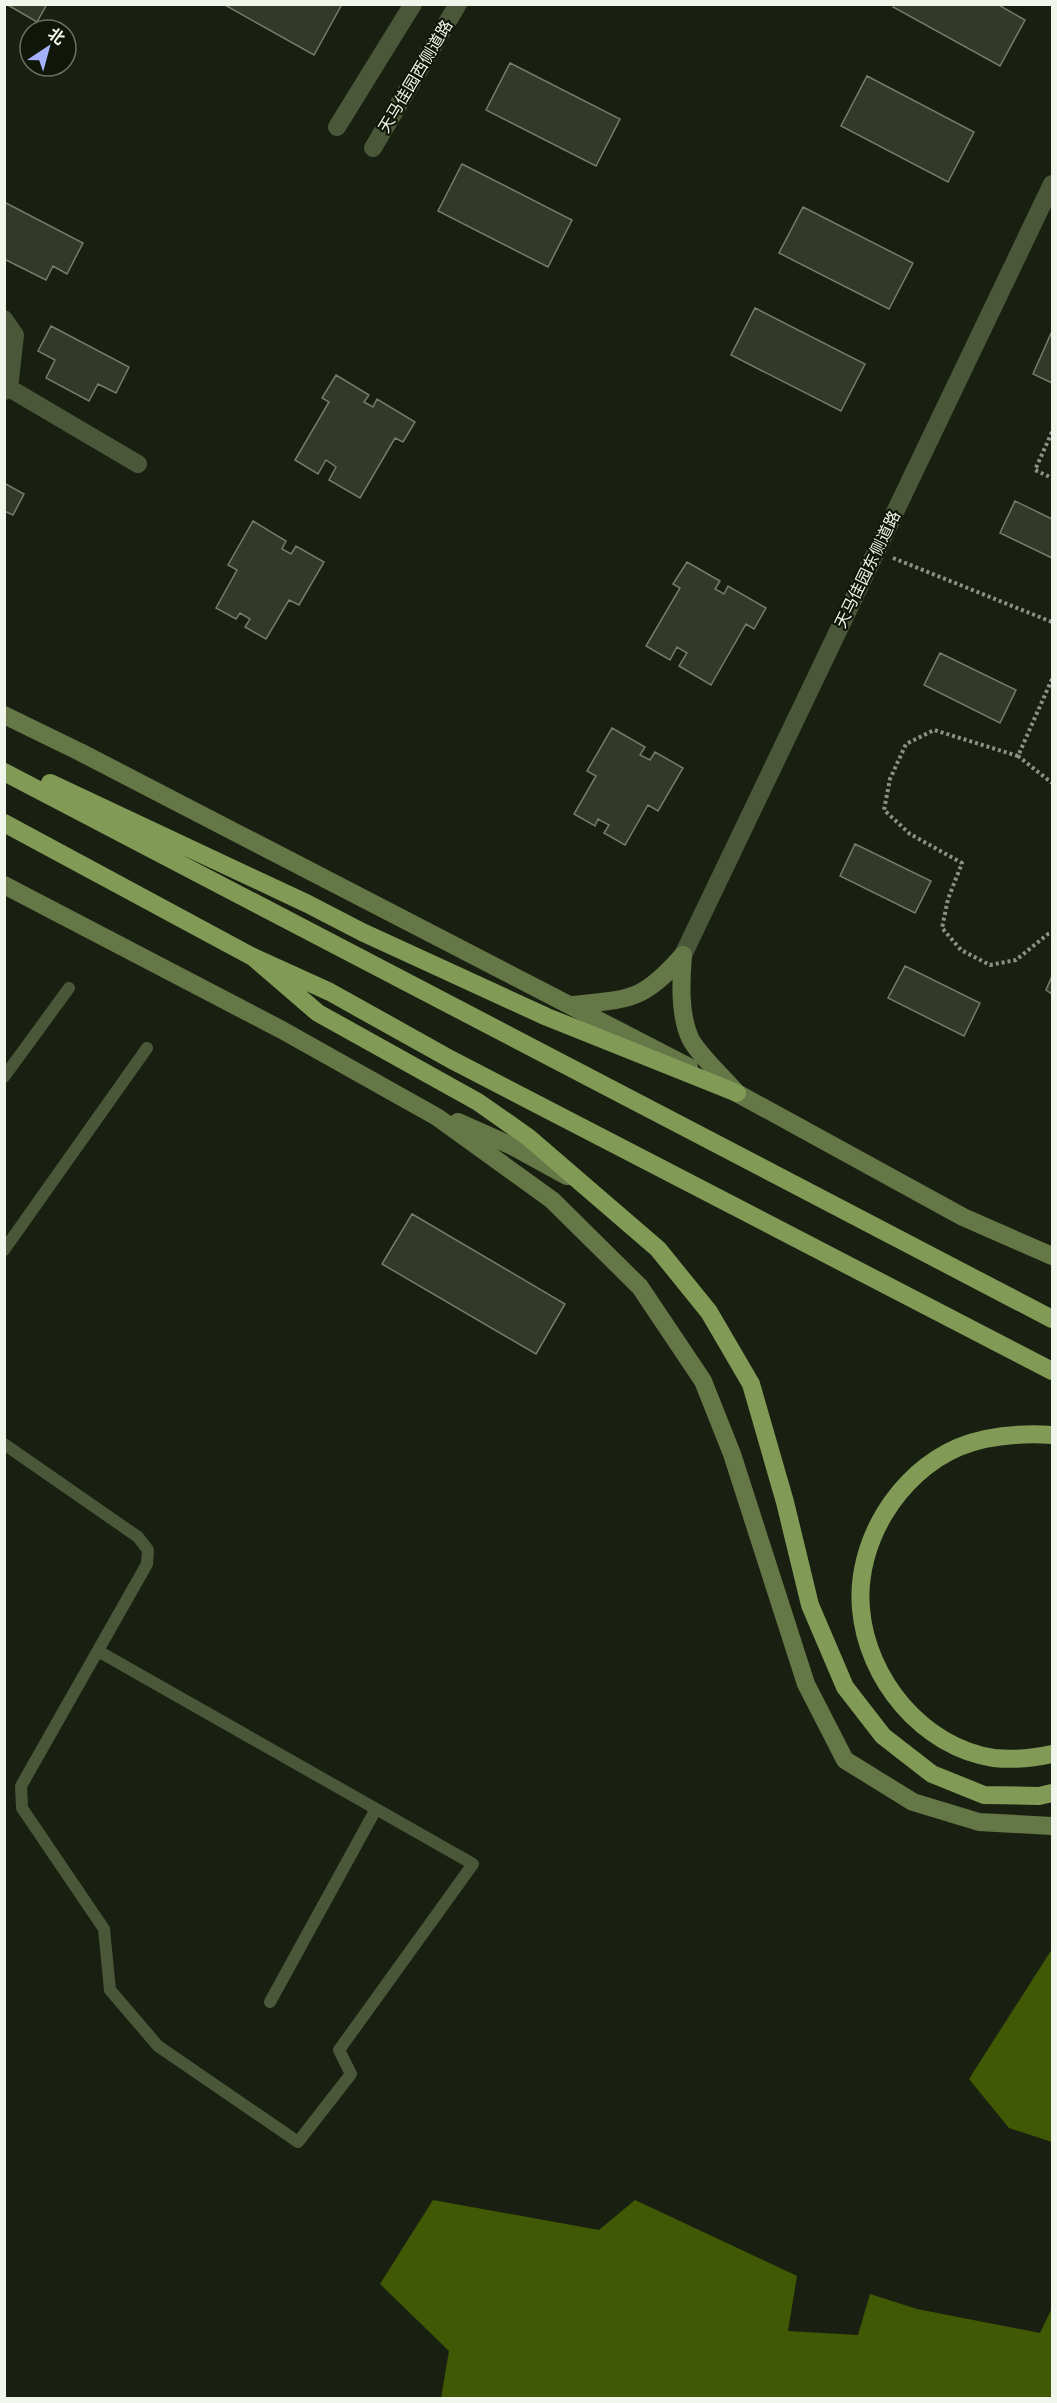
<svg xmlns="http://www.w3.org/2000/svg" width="1057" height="2403" font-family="'Asap Condensed','Noto Sans SC',sans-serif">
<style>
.forest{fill:#415904}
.building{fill:#323929;stroke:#757d6a;stroke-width:1.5}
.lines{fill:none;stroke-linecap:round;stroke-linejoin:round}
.path{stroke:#8d9286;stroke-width:4;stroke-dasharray:3 3;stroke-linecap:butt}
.service{stroke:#4b5739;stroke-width:12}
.minor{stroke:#4b5739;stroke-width:18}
.tertiary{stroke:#4b5739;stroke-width:18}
.secondary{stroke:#657747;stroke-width:18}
.trunk{stroke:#819b56;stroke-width:18}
.labels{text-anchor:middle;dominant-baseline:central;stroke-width:4.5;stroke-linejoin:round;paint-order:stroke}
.street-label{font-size:16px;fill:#f1f6ec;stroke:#111708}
</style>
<rect width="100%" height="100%" fill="#1a2011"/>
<path class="forest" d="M1052 1949V2142L1009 2128 969 2079Z
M433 2200 599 2230 635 2200 797 2276 788 2331 858 2335 870 2294 917 2309 1040 2333 1052 2308V2398H441L449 2351 380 2284Z"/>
<path class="building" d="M6 4H47L37 22Z
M223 4H338L341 6 314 55Z
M894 4H997L1025 20 1000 66 893 7Z
M510 63 620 119 596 166 486 110Z
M867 76 974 132 948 182 841 126Z
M462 164 572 220 548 267 438 211Z
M4 202 83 243 67 274 53 266 46 280 4 259Z
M803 207 913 263 889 309 779 253Z
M755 308 865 364 841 411 731 355Z
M51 326 129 367 116 393 98 384 89 401 46 378 55 360 38 351Z
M1052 331V383L1033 374Z
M336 375 369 395 364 402 373 407 377 399 415 422 403 442 395 438 360 498 329 480 336 467 326 460 318 474 295 460 329 402 322 398Z
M4 483 24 494 13 515 4 511Z
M1015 501 1052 519V558L1000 533Z
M253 521 286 541 282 549 291 554 296 546 324 562 299 605 289 600 266 639 245 627 250 619 240 613 236 619 216 608 237 570 228 565Z
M687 562 720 581 715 589 724 594 728 586 766 608 754 629 746 624 711 685 679 666 687 653 677 647 670 660 646 646 680 588 673 584Z
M940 653 1016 690 1000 723 924 685Z
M612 728 645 747 640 755 650 760 655 752 683 768 658 811 648 805 625 845 604 833 609 825 598 819 595 826 574 814 596 776 587 771Z
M855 844 931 881 915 913 840 876Z
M905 966 980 1003 964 1036 888 998Z
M1052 976V994L1046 990Z
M412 1214 565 1304 536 1354 382 1264Z"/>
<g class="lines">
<path class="path" d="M1052 432 1035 470 1052 478
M893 558 1052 622
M1052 679 1018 756 1052 783
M1018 756 934 730 906 744 890 779 884 810 910 834 962 863 948 899 942 928 961 950 990 965 1016 960 1048 934 1052 933"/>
<path class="service" d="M4 1077 69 988
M4 1250 147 1048
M4 1444 138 1537 148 1550 147 1564 21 1786 22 1808 104 1929 110 1990 158 2046 298 2142 351 2074 339 2050 473 1864 98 1651
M270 2002 376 1809"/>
<path class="minor" d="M4 319 15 335 9 388 4 391
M9 388 138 464
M683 955 1052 184"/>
<path class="tertiary" d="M337 127 413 4
M373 148 458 4"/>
<path class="secondary" d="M4 715 80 752 689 1067
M4 885 282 1030 437 1117 552 1200 640 1287 703 1381 732 1454 806 1684 845 1760 913 1802 979 1822 1052 1826
M683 955C681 982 679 1013 690 1038 697 1053 724 1078 736 1092
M573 1005C631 999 643 1001 683 955
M724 1086 963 1217 1052 1256
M458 1122 512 1146 567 1176"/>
<path class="trunk" d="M4 772 1052 1319
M50 783 308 904 362 932 547 1017 737 1093
M4 823 253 957 330 992 450 1059 1052 1371
M253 957 318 1013 478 1102 528 1137 658 1249 709 1312 751 1384 785 1502 810 1605 845 1687 883 1736 932 1774 984 1795 1039 1796 1052 1793
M1052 1435C1021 1433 989 1435 959 1447 898 1473 855 1543 861 1609 867 1679 922 1747 994 1758 1013 1760 1034 1758 1052 1754"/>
</g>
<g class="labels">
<g class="street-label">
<text transform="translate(415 76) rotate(-59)">天马佳园西侧道路</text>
<text transform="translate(867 569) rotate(-64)">天马佳园东侧道路</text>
</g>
</g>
<rect width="1057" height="2403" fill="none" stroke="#f1f6ec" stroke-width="12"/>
<g transform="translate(48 48) rotate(36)"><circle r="28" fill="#111708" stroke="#6b7063" stroke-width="1.5"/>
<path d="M0-4.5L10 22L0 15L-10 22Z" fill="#a4b2fc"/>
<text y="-9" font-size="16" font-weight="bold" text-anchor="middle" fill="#f1f6ec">北</text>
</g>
</svg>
